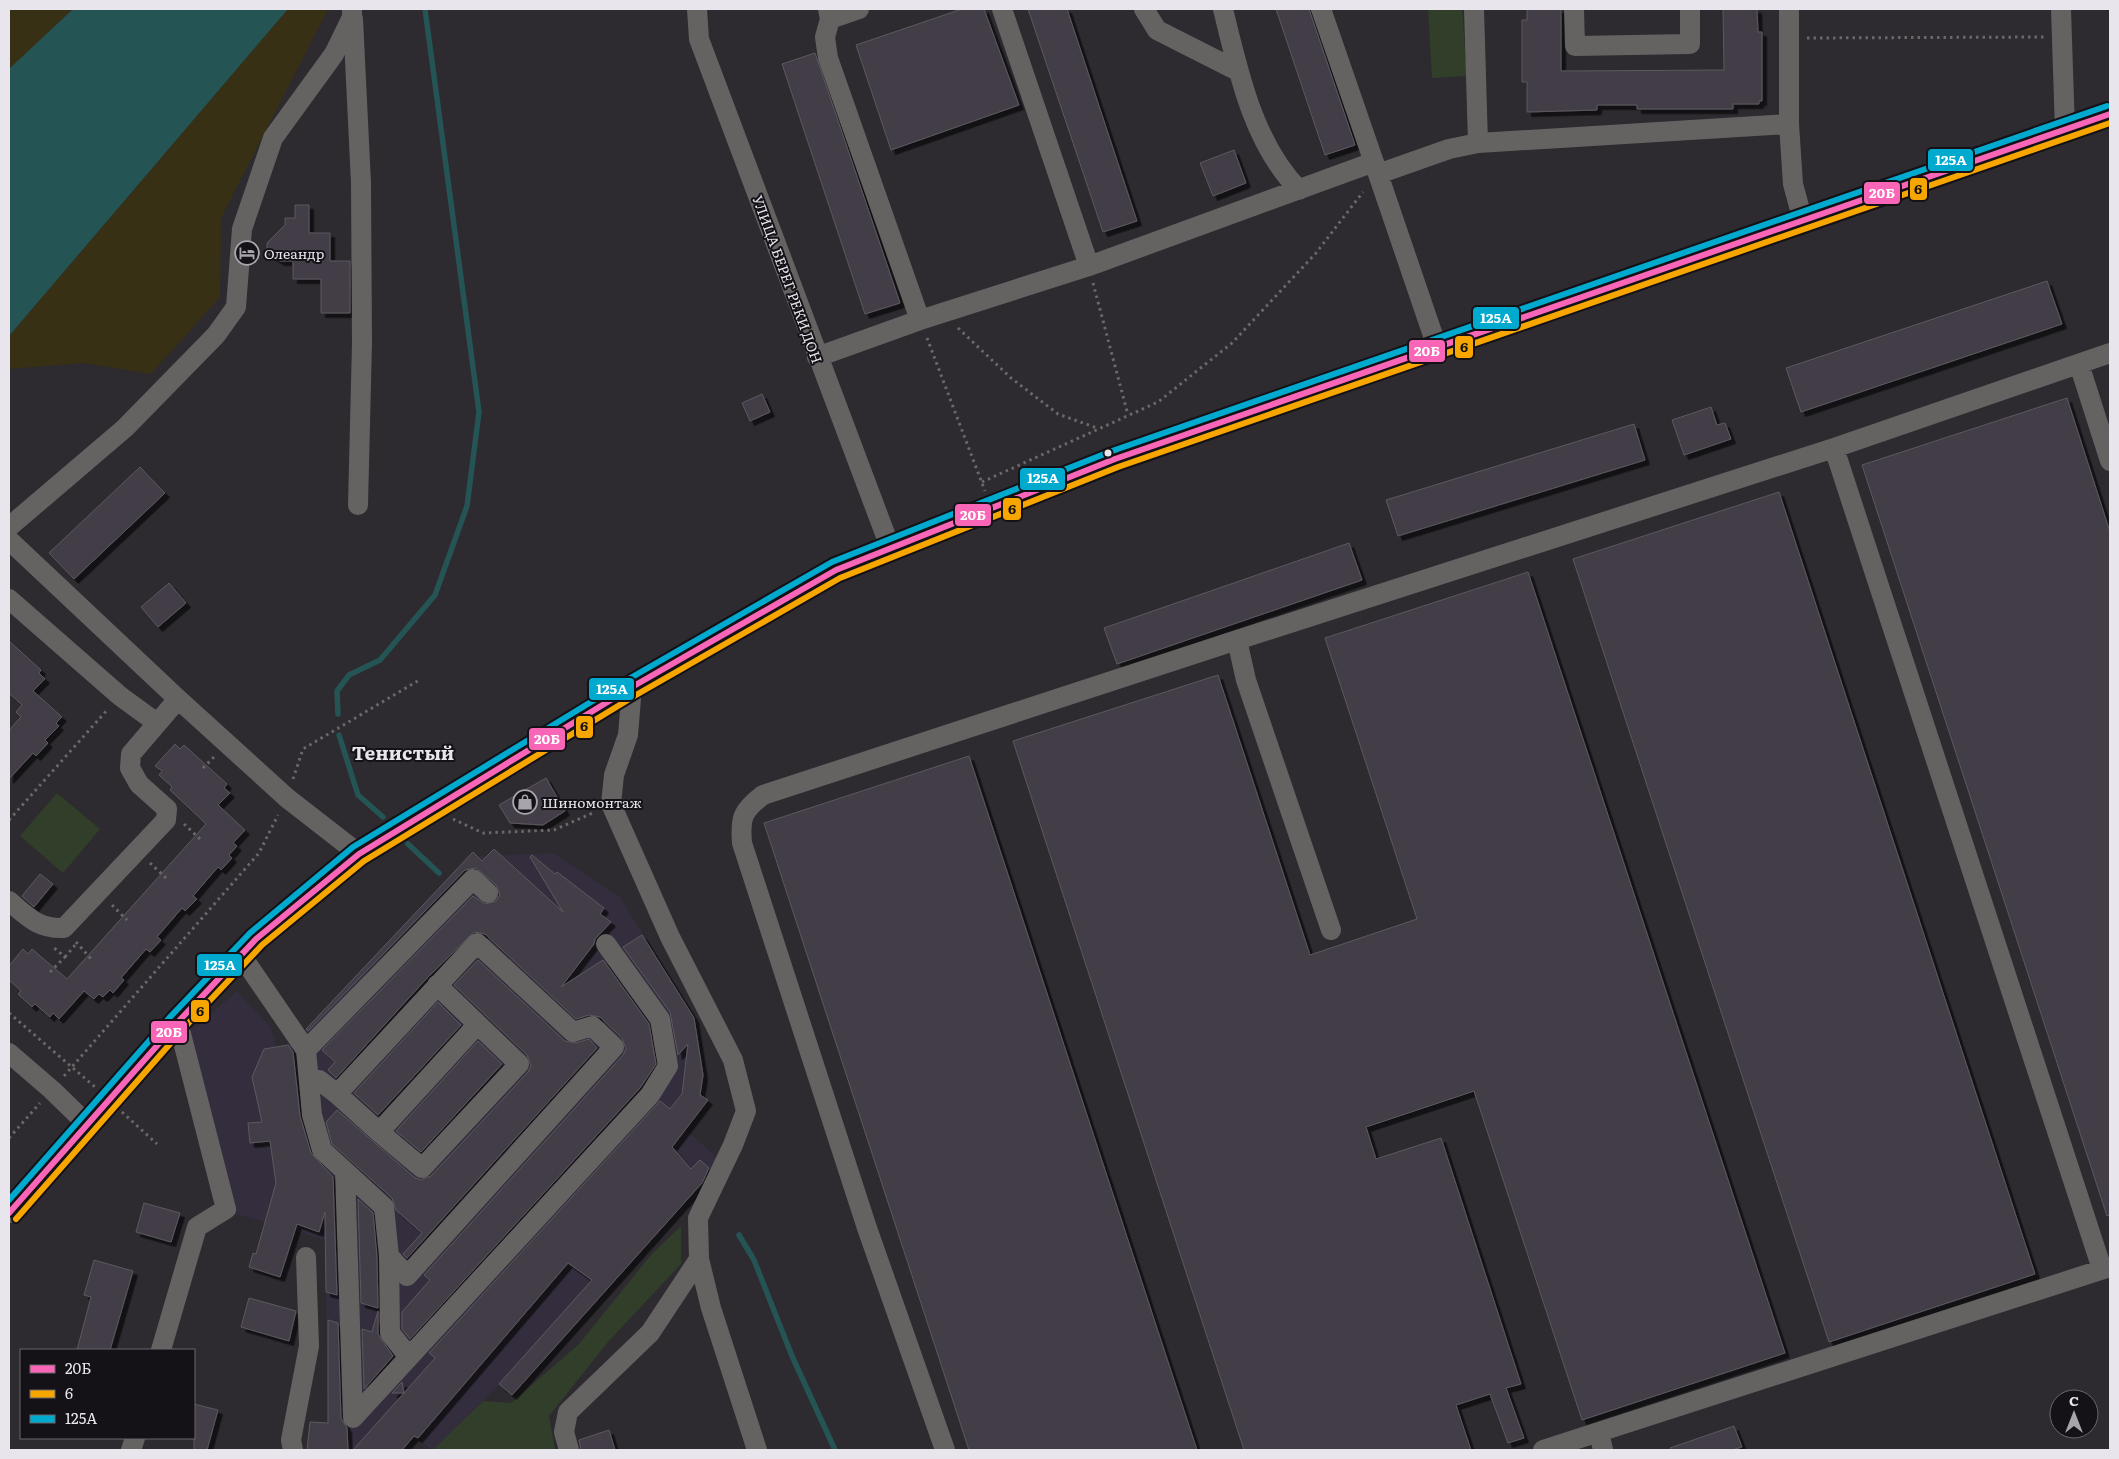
<svg xmlns="http://www.w3.org/2000/svg" width="2119" height="1459" font-family="Literata,serif">
<style>
.built{fill:#342d3d}
.green{fill:#313f2a}
.sand{fill:#373014}
.water{fill:#255455}
.lines{fill:none;stroke-linecap:round;stroke-linejoin:round}
.stream{stroke:#255455;stroke-width:5.5}
.building{fill:#423e47;stroke:#5c595f;filter:url(#shadow)}
.path{stroke:#6a6869;stroke-width:3;stroke-dasharray:2.5 4;stroke-linecap:butt}
.minor{stroke:#656362;stroke-width:20}
.bus-1-casing{stroke:#141117;stroke-width:10}
.bus-2-casing{stroke:#141117;stroke-width:10}
.bus-3-casing{stroke:#141117;stroke-width:10}
.bus-1{stroke:#fa66b7;stroke-width:6}
.bus-2{stroke:#f7a600;stroke-width:6}
.bus-3{stroke:#00a9ce;stroke-width:6}
.bus-dot{fill:#e9e5ed;stroke:#141117;stroke-width:2}
.labels{text-anchor:middle;dominant-baseline:central;stroke-width:4;stroke-linejoin:round;paint-order:stroke}
.poi-label{font-size:14px;fill:#e9e5ed;stroke:#141117;text-anchor:start}
.street-label{font-size:14px;fill:#e9e5ed;stroke:#141117}
.district-label{font-size:19px;font-weight:bold;fill:#e9e5ed;stroke:#141117}
.line-badge{stroke:#141117;stroke-width:2}
.badge-label{font-size:14px;text-anchor:middle;font-weight:bold;fill:#fff}
.pale-badge-label{font-size:14px;text-anchor:middle;font-weight:bold;fill:#111}
</style>
<defs>
<filter id="shadow"><feDropShadow dx="4.5" dy="4.5" stdDeviation="0" flood-color="#0009"/></filter>
</defs>
<rect width="100%" height="100%" fill="#2d2a30"/>
<path class="built" d="M553 853 620 897 694 1018 703 1075 700 1094 708 1100 685 1129 721 1161 512 1395 499 1384 435 1450H431L415 1436 402 1450H307L310 1422H328L325 1240 230 1212 187 1034 237 991 271 1028 276 1047 291 1044 468 857Z"/>
<path class="green" d="M1428 9H1462L1467 76 1432 78Z
M57 793 100 829 63 873 20 836Z
M681 1226V1264L608 1342 549 1416 555 1450H433L483 1401 511 1403 579 1344 650 1256Z"/>
<path class="sand" d="M9 9H69L71 11 9 69Z
M288 9H328L221 218 220 297 151 374 83 363 9 369V336Z"/>
<path class="water" d="M73 9H288L9 336V69Z"/>
<g class="lines">
<path class="stream" d="M338 714 337 691 349 675 380 660 435 595 467 506 479 412 425 9
M339 735 358 795 383 817
M408 844 439 873
M739 1235 754 1260 792 1356 835 1450"/>
</g>
<path class="building" d="M962 9H984L1019 105 891 150 856 45Z
M1028 9H1067L1137 221 1103 232Z
M1276 9H1309L1355 145 1325 155Z
M1527 9H1561V71L1724 70 1723 9H1757L1758 32H1762V101H1759V104H1733V109H1637V105H1597V110L1527 112V82H1522V20H1527Z
M815 53 900 303 865 314 782 64Z
M1234 150 1246 183 1213 196 1200 163Z
M295 205H309V233H330V261H350V313H321V279H293V261H280L267 253V243L285 225V218H295Z
M2047 281 2062 324 1801 412 1786 368Z
M762 394 770 412 750 421 742 403Z
M2067 398 2110 532V1215L2107 1216 1862 465Z
M1711 407 1717 425 1725 423 1731 439 1684 455 1672 420Z
M1634 424 1645 460 1398 536 1386 500Z
M140 467 165 493 74 579 49 553Z
M1779 492 2035 1274 1829 1342 1573 559Z
M1349 543 1362 580 1117 664 1104 628Z
M1528 572 1785 1353 1582 1420 1474 1091 1366 1127 1376 1159 1441 1138 1521 1384 1506 1388 1524 1438 1508 1443 1490 1394 1456 1405 1471 1450H1244L1013 741 1218 675 1310 955 1417 919 1325 638Z
M169 583 186 603 158 627 141 607Z
M9 641 41 670 39 673 45 679 33 691 62 717 56 723 59 726 45 740 48 743 36 756 33 753 9 779V730L21 717 16 712 22 705 9 693Z
M175 744 180 749 184 745 227 784 224 788 230 793 218 805 245 830 233 843 237 846 229 855 232 858 221 870 218 867 193 896 197 899 185 911 182 908 157 937 161 940 150 952 146 949 121 978 124 980 113 993 110 990 103 997 99 994 94 999 84 991 59 1019 53 1013 50 1017 35 1004 32 1007 18 994 21 991 9 980V966L23 949 28 954 32 949 67 979 206 824 170 790 172 787 159 775 162 771 155 766Z
M969 756 1197 1450H969L764 823Z
M546 778 565 811 543 825 510 823 499 805Z
M494 849 563 912 530 857 532 855 555 874 557 872 604 908 600 914 611 922 595 939 594 944 561 987 603 960 649 1024 656 1064 640 1088 410 1339 402 1329V1312L430 1280 424 1275 623 1055 626 1049 622 1038 600 1017 589 1015 576 1019 485 934 474 932 428 977 336 1078 328 1070 335 1062 322 1050 473 896 485 904 496 901 500 895 496 885 476 868 465 870 308 1031 306 1029 473 852 482 861Z
M40 874 53 884 34 907 22 896Z
M642 935 694 1018 703 1075 700 1095 708 1100 672 1147 691 1169 700 1160 709 1168 702 1183 512 1395 499 1384 592 1280 568 1263 418 1438 414 1436 402 1450H353L404 1393H392L402 1382 404 1393 435 1358 429 1353 660 1101 670 1109 682 1094 688 1044 678 1055 670 1012 623 947Z
M478 960 565 1041 576 1043 589 1039 597 1048 407 1258 403 1254 422 1233 396 1210 392 1198 332 1144 326 1122 337 1110 414 1177 420 1180 431 1176 528 1072 531 1066 527 1055 454 985Z
M438 1002 461 1025 378 1115 354 1093Z
M478 1041 502 1064 421 1152 396 1131Z
M288 1045 293 1052 300 1116 311 1153 333 1177 337 1295 326 1292 325 1212 319 1232 297 1224 280 1277 249 1267 253 1253 256 1254 276 1183 270 1141 250 1143 248 1123 262 1122 252 1077 264 1049Z
M358 1199 373 1213 377 1257 378 1308 361 1303Z
M144 1203 180 1213 171 1242 136 1232Z
M94 1260 133 1271 110 1350H77L91 1297 84 1295Z
M249 1298 296 1311 289 1341 241 1327Z
M378 1311V1334L393 1356 364 1389 362 1329 372 1332Z
M328 1320 338 1323 341 1418 347 1428 348 1450H307L310 1422 328 1423Z
M194 1404 218 1410 207 1450H194Z
M1734 1426 1742 1447 1732 1450H1671L1670 1448Z
M609 1430 615 1450H581L579 1440Z"/>
<g class="lines">
<path class="path" d="M1807 38 2044 37
M1093 283 1128 415
M958 328 1011 378 1058 414 1097 428
M927 338 985 491
M982 482 1158 402 1232 343 1316 253 1363 192
M203 768 215 756
M293 779 303 749 421 679
M453 819 483 833 554 830 595 812
M9 820 108 709
M184 824 200 839
M150 863 166 878
M112 905 127 920
M76 942 92 960
M65 957 76 944
M50 972 65 957 53 947
M9 1013 95 1087
M64 1076 259 853 278 815
M122 1112 157 1144
M9 1138 40 1103"/>
<path class="minor" d="M697 9 699 39 890 547
M828 9 830 19 825 37 828 58 920 320
M1002 9 1089 266
M1144 9 1157 30 1238 71
M1223 9C1238 71 1253 143 1299 190
M1321 9 1378 174
M1474 9 1478 143
M1574 9 1575 46 1690 44V9
M1789 9V124L1793 184 1803 221
M2061 9 2065 131
M353 19 361 183 362 343 358 505
M830 19 859 9
M1437 347 1378 174 1449 149 1478 143 1789 124
M817 357 920 320 1089 266 1374 162
M2079 364 2110 461
M1834 448 2102 1269
M9 527 125 428 216 335 236 307 242 229 273 138 334 54 352 17V9
M9 540 178 699 287 798 359 854
M9 599 120 696 157 723
M1237 640 1246 680 1331 930
M632 687 628 735 614 775 611 804 670 937 733 1060 746 1111 733 1145 698 1218 699 1259 711 1308 757 1450
M9 901C28 917 38 929 64 928L166 820 167 809 139 784 130 768 131 754 178 699
M241 955 306 1050 312 1115 322 1150 384 1207 389 1256 390 1333 409 1357
M437 985 519 1064 422 1168 379 1132 477 1025
M306 1050 473 879 488 893
M9 1053 52 1090 88 1125
M309 1081 319 1080 337 1094 477 943 573 1032 592 1026 614 1047 407 1276 389 1256
M337 1094 379 1132
M345 1171 353 1418 650 1095 668 1066 660 1019 606 944
M9 1213 178 1022 256 939 359 854 632 687 836 570 1115 459 2110 114
M161 1350 197 1227 226 1209 178 1022
M1599 1432 1603 1450
M131 1450 135 1438
M293 1450 291 1440 309 1346 306 1257
M569 1450 564 1432 568 1412 650 1333 699 1259
M945 1450 867 1228 742 843C740 818 742 811 763 795L1237 640 1834 448 2110 353
M1543 1450 2110 1267"/>
<g class="bus-1-casing">
<path id="bus-1" d="M9 1213 178 1022 256 939 359 854 632 687 836 570 1115 459 2110 114"/>
</g>
<g class="bus-2-casing">
<path id="bus-2" d="M16 1219 184 1028 262 945 364 861 636 695 840 578 1118 467 2110 123"/>
</g>
<g class="bus-3-casing">
<path id="bus-3" d="M9 1200 171 1016 250 933 353 847 627 680 832 562 1112 451 2107 106"/>
</g>
<use href="#bus-1" class="bus-1"/>
<use href="#bus-2" class="bus-2"/>
<use href="#bus-3" class="bus-3"/>
</g>
<defs>
<g id="hotel-ring" transform="scale(1.25)"><circle r="9.5" fill="#141117" stroke="#a7a4ab" stroke-width="1.5"/><path d="M-6-4.5h1.5V1H6V5H4.5V3h-9V5H-6ZM-4 0a1.8 1.8 0 1 1 3.6 0ZM.5 0V-2.5h3Q6-2.5 6 0Z" fill="#a7a4ab"/></g>
<g id="shop-ring" transform="scale(1.25)"><circle r="9.5" fill="#141117" stroke="#a7a4ab" stroke-width="1.5"/><path d="M-5-2.5h2.3a2.7 3.5 0 0 1 5.4 0H5L5.5 6h-11ZM-1.5-2.5h3a1.5 2.3 0 0 0-3 0Z" fill="#a7a4ab"/></g>
</defs>
<g fill-rule="evenodd">
<use href="#hotel-ring" x="247" y="253"/>
<use href="#shop-ring" x="525" y="802"/>
</g>
<circle class="bus-dot" cx="1108" cy="453" r="4.5"/>
<g class="labels">
<g class="poi-label">
<text x="264" y="253">Олеандр</text>
<text x="542" y="802">Шиномонтаж</text>
</g>
<g class="street-label">
<text transform="translate(788 279) rotate(70)">УЛИЦА БЕРЕГ РЕКИ ДОН</text>
</g>
<g class="district-label">
<text x="403" y="752">Тенистый</text>
</g>
</g>
<g class="line-badge">
<rect x="1927" y="148" width="47" height="24" rx="5" fill="#00a9ce"/>
<rect x="1909" y="177" width="19" height="24" rx="5" fill="#f7a600"/>
<rect x="1863" y="181" width="38" height="24" rx="5" fill="#fa66b7"/>
<rect x="1472" y="306" width="48" height="24" rx="5" fill="#00a9ce"/>
<rect x="1454" y="335" width="20" height="24" rx="5" fill="#f7a600"/>
<rect x="1408" y="339" width="38" height="24" rx="5" fill="#fa66b7"/>
<rect x="1019" y="467" width="47" height="24" rx="5" fill="#00a9ce"/>
<rect x="1002" y="497" width="20" height="24" rx="5" fill="#f7a600"/>
<rect x="954" y="503" width="38" height="24" rx="5" fill="#fa66b7"/>
<rect x="588" y="677" width="47" height="24" rx="5" fill="#00a9ce"/>
<rect x="575" y="715" width="19" height="24" rx="5" fill="#f7a600"/>
<rect x="528" y="727" width="38" height="24" rx="5" fill="#fa66b7"/>
<rect x="196" y="953" width="47" height="24" rx="5" fill="#00a9ce"/>
<rect x="190" y="999" width="20" height="24" rx="5" fill="#f7a600"/>
<rect x="150" y="1020" width="38" height="24" rx="5" fill="#fa66b7"/>
</g>
<g class="badge-label">
<text x="1951" y="165">125А</text>
<text x="1882" y="198">20Б</text>
<text x="1496" y="323">125А</text>
<text x="1427" y="356">20Б</text>
<text x="1043" y="483">125А</text>
<text x="973" y="520">20Б</text>
<text x="612" y="694">125А</text>
<text x="547" y="744">20Б</text>
<text x="220" y="970">125А</text>
<text x="169" y="1037">20Б</text>
</g>
<g class="pale-badge-label">
<text x="1918" y="194">6</text>
<text x="1464" y="352">6</text>
<text x="1012" y="514">6</text>
<text x="584" y="731">6</text>
<text x="200" y="1016">6</text>
</g>
<rect width="2119" height="1459" fill="none" stroke="#e9e5ed" stroke-width="20"/>
<rect x="20" y="1349" width="175" height="90" fill="#141117" stroke="#69666d"/>
<rect x="30" y="1365" width="25" height="8" fill="#fa66b7" stroke="#69666d"/>
<text x="65" y="1374" font-size="15" fill="#e9e5ed">20Б</text>
<rect x="30" y="1390" width="25" height="8" fill="#f7a600" stroke="#69666d"/>
<text x="65" y="1399" font-size="15" fill="#e9e5ed">6</text>
<rect x="30" y="1415" width="25" height="8" fill="#00a9ce" stroke="#69666d"/>
<text x="65" y="1424" font-size="15" fill="#e9e5ed">125А</text>
<g transform="translate(2074 1414)"><circle r="24" fill="#141117" stroke="#69666d"/>
<path d="M0-4L9 19L0 12L-9 19Z" fill="#a7a4ab"/>
<text y="-8" font-size="14" font-weight="bold" text-anchor="middle" fill="#e9e5ed">С</text>
</g>
</svg>
